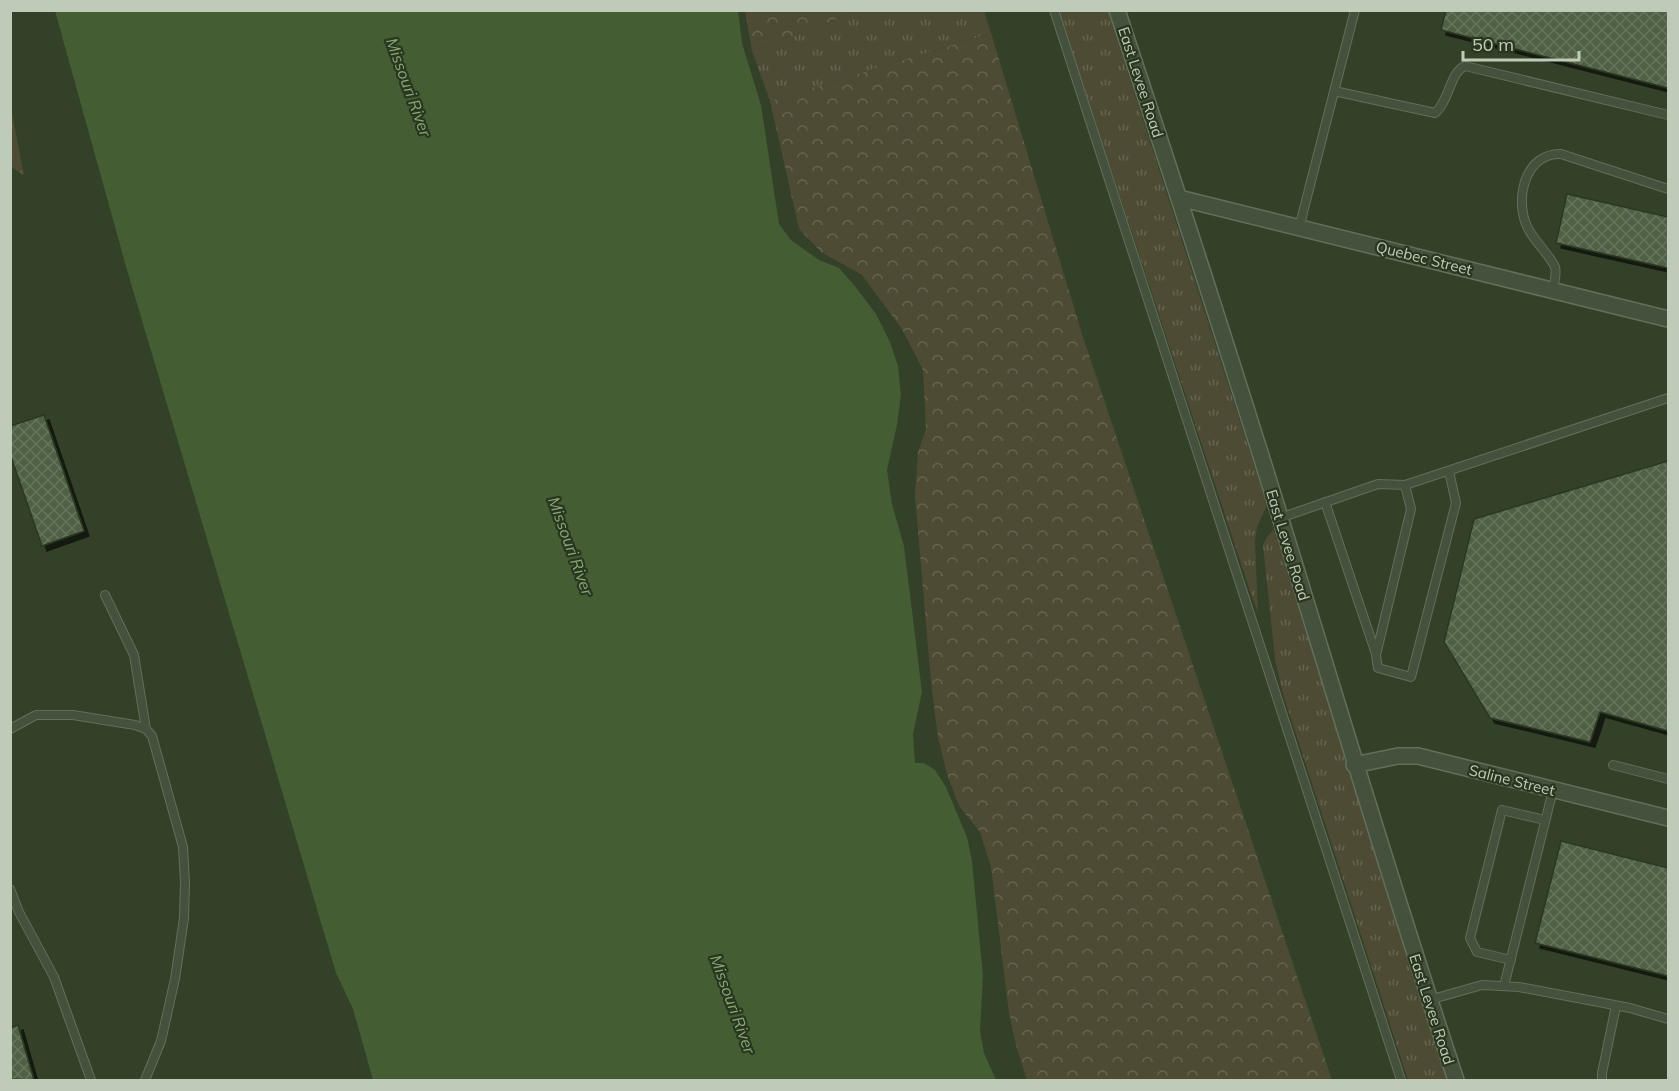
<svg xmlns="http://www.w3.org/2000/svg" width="1679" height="1091" font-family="Mulish,sans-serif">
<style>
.grass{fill:url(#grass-tufts)}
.forest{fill:url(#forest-crowns)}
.water{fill:#445d33}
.building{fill:url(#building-cross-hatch);stroke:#2b3922;stroke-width:1.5;filter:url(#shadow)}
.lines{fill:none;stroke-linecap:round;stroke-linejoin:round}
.lane-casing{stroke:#626f5a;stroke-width:10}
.street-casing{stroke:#626f5a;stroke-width:18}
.lane{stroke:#44513c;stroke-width:8}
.street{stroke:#44513c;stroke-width:15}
.labels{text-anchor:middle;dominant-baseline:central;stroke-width:4.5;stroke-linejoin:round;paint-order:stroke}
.street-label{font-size:15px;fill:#bfcbb9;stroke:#293720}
.water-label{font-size:16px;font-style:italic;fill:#89a973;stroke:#293720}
</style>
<defs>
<pattern id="grass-tufts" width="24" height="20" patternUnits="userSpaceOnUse" patternTransform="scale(1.5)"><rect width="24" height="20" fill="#4e4b34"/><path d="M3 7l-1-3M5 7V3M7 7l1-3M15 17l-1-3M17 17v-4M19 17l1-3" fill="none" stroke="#66644f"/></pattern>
<pattern id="forest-crowns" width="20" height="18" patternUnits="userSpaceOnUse" patternTransform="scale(1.5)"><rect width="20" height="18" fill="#4e4b34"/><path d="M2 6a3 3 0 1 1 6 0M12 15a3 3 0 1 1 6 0" fill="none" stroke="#66644f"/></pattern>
<pattern id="building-cross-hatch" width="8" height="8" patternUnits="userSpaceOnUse" patternTransform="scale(1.5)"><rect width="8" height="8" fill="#506044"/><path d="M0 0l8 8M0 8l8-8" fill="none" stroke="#67755d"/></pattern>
<filter id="shadow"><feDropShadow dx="5" dy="5" stdDeviation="0" flood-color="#0009"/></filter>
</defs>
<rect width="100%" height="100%" fill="#324127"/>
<path class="grass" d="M860 11H984L991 33 770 101 752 51Z
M1059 11H1108L1267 505 1257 527 1255 541 1258 612 1252 597Z
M10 108 12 113 24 175 11 167Z
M1275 528 1418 980 1452 1080H1408L1283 694 1275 659 1263 545 1267 537Z"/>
<path class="forest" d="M745 11V10L860 11 752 51Z
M991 33 1082 334 1332 1080H1027L1017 1049 1009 1013 991 867 980 832 959 806 948 777 938 738 931 681 915 496 918 452 926 429 923 370 902 329 862 275 821 252 799 229 770 101Z"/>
<path class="water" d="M55 11H738L742 43 761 105 779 224 791 240 819 260 839 268 854 285 876 314 890 342 898 366 901 395 897 425 887 470 892 504 904 546 922 692 913 734 915 763H924L935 770 946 787 967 837 972 861 983 976 980 1031 984 1053 996 1080H373L353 1009 336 973 127 270Z"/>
<path class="building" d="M1446 10H1668V88L1441 30Z
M1567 194 1668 217V278L1666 277 1668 268 1556 243Z
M44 415 84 531 42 546 10 454V426Z
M1668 461V731L1600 712 1590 742 1490 718 1444 642 1474 519Z
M1561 841 1668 868V976L1535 943Z
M18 1025 34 1080 10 1079V1028Z"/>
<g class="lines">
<g class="lane-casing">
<path id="lane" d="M1054 10 1401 1080
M1334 91 1435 113C1449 102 1450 72 1465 66L1668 115
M1299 228 1355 10
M1553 290C1554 283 1557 274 1555 267 1548 252 1532 240 1526 224 1515 196 1526 153 1561 154L1668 189
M1405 485 1411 509 1376 655 1378 668 1411 677 1456 503 1449 471
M1325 502 1376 654
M1280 518 1378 484 1405 485 1668 398
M105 595 134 655 146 729
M10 729 36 715H73L135 725 146 729 152 736 183 847 185 883 184 918 175 979 161 1041 145 1080
M1613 765 1668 779
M10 889 19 912 54 977 91 1080
M1511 960 1477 952 1470 938 1502 810 1545 820
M1504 986 1553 790
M1429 1000 1482 985 1519 987 1630 1008 1668 1019
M1602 1080V1073L1616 1006"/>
</g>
<g class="street-casing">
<path id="street" d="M1117 10C1184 212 1249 414 1311 618 1358 772 1405 927 1456 1080
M1179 198 1668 319
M1354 765 1398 756H1418L1668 818"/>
</g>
<use href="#lane" class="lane"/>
<use href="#street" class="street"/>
</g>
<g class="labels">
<g class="street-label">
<text transform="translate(1141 82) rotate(72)">East Levee Road</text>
<text transform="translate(1424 258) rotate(14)">Quebec Street</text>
<text transform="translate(1288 545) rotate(73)">East Levee Road</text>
<text transform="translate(1512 780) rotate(14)">Saline Street</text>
<text transform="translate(1432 1009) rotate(72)">East Levee Road</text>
</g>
<g class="water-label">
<text transform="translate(409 87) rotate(70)">Missouri River</text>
<text transform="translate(571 546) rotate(70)">Missouri River</text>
<text transform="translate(733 1004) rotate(70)">Missouri River</text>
</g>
</g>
<rect width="1679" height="1091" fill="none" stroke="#bfcbb9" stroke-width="24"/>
<path d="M1463 51v9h116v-9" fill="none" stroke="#bfcbb9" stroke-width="3"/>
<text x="1472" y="51" font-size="18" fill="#bfcbb9" stroke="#293720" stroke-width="4.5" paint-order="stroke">50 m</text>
</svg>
